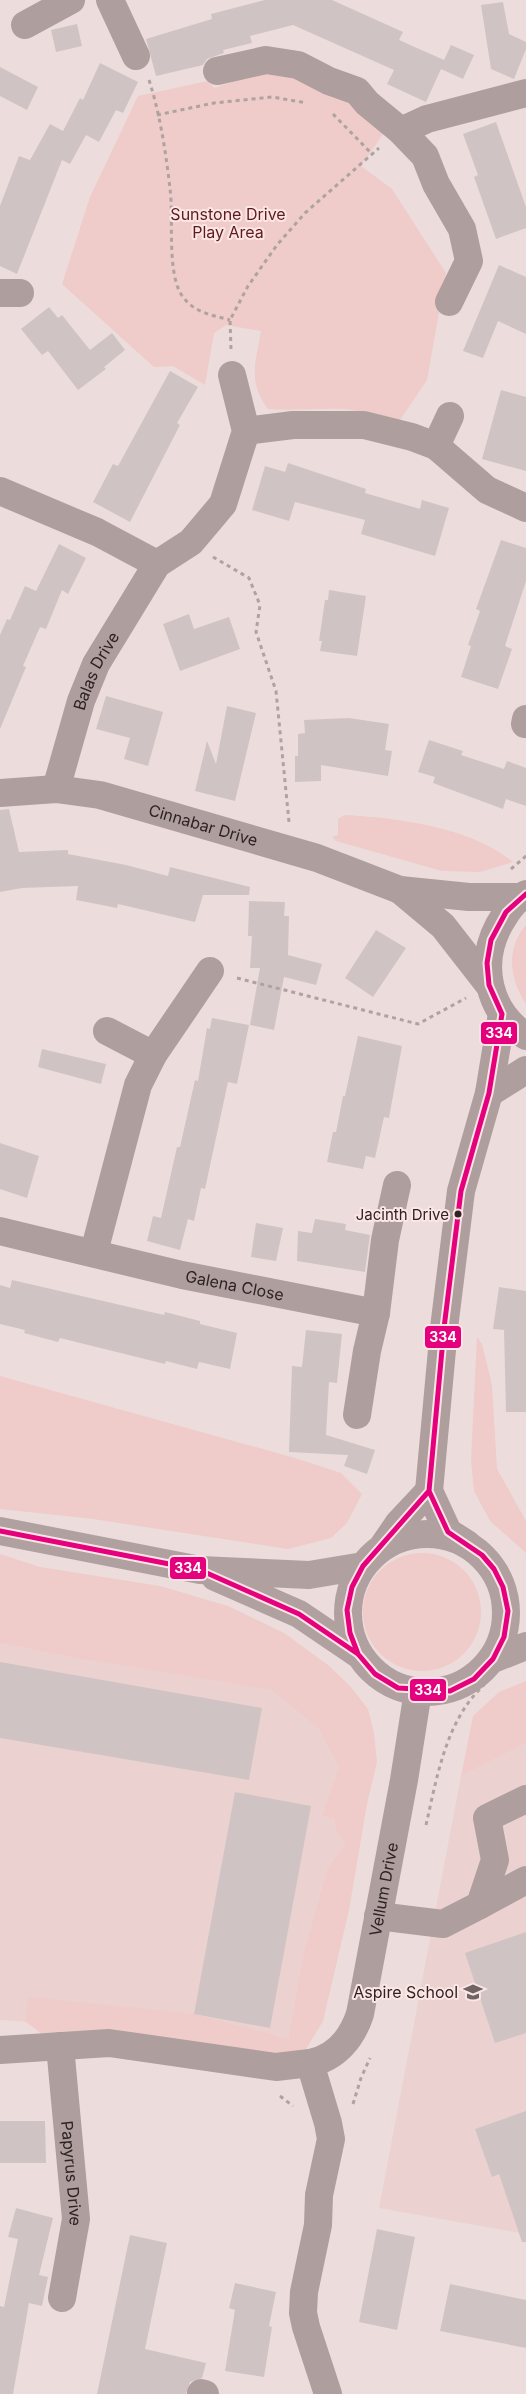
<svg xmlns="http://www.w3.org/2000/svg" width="526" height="2394" font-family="Inter,sans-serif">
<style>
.built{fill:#ebd1cf}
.green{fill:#efcbc9}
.building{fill:#cfc4c3}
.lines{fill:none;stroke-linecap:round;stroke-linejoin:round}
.path{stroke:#afa2a0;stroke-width:3;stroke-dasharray:4 4;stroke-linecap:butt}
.minor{stroke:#ae9e9d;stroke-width:28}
.major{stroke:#b0a1a0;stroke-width:28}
.bus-1-casing{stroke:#fce6e5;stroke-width:9}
.bus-1{stroke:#e5007d;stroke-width:5}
.bus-dot{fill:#2d2323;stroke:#fce6e5;stroke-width:2}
.labels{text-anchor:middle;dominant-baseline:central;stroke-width:4;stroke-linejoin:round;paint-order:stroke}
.bus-label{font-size:15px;fill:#2d2323;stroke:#fce6e5;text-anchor:end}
.park-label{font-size:16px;fill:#5e1b1e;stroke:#fce6e5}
.street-label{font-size:16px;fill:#2d2323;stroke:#fce6e5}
.poi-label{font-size:16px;fill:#2d2323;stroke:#fce6e5;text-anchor:end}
.line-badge{stroke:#fce6e5;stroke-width:2}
.badge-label{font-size:14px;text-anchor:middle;font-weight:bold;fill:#fff}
</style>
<rect width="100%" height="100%" fill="#ecdddc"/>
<path class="built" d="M0 1643 75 1658 271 1690 318 1728 339 1767 322 1816 334 1819 336 1830 347 1843 327 1869 303 1956 288 2039 0 2020Z
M526 1743V2234L379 2208 461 1776Z"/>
<path class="green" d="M275 70 361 102 362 112 383 134 361 166 392 189 446 273 427 380 396 426C379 419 361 410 343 409 318 408 293 411 268 409 247 381 256 362 261 331L226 325 214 333 205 385 173 366 154 367 62 284 90 197 138 96 208 81 214 88 230 83 250 73Z
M345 815C398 818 471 827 513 862L480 872 442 871 336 841 332 837 338 835V819Z
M526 925V1004C510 980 505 949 526 925Z
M477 1337 482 1344 492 1385 497 1469 526 1521V1553L490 1521 474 1491 471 1460Z
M0 1376 295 1458 341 1473 362 1494 347 1523 331 1538 288 1549 93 1519 0 1509Z
M363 1612a59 59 0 1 1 118 0a59 59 0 1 1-118 0Z
M0 1554 40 1567 160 1586 228 1606 284 1633 328 1665 351 1687 368 1709 374 1733 377 1762 367 1804 349 1910 323 2021 306 2049 264 2058 42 2034 26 2022 28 1997 194 2014 288 2039 303 1956 327 1869 346 1843 336 1830 334 1819 322 1816 339 1767 318 1728 271 1690 75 1658 0 1643Z
M526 1681V1743L461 1776 473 1716 499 1692Z"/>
<path class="building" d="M265 0H332L403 32 399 40 444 60 451 45 474 55 463 79 441 69 426 102 387 84 394 70 293 25 250 36 252 43 223 50 224 53 207 59 203 65 156 76 146 39 212 19 211 14Z
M503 2 509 34 526 42V49L514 79 491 69 481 5Z
M77 24 82 46 56 52 51 30Z
M100 63 138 82 123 113 116 110 99 142 86 135 70 164 62 160 17 274 0 266V206L19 156 30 160 50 124 63 131 80 98 83 100Z
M0 67 38 87 27 110 0 96Z
M496 122 526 207V228L496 239 474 177 478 175 463 134Z
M499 265 526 277V334L498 321 483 358 463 351Z
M49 307 58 318 62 315 90 350 112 333 125 350 104 367 106 369 78 390 48 351 42 355 21 329Z
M170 371 198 387 177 423 180 425 130 522 93 502 113 464 118 466Z
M501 390 526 397V471L482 459Z
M288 463 366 489 365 493 420 509 422 500 449 508 435 556 361 534 365 520 295 502 289 521 252 510 265 466 285 472Z
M501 540 526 548V581L505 646 512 649 498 689 461 677 471 646 468 645 480 611 476 609Z
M59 544 86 558 68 594 62 590 46 629 40 627 23 666 26 667 0 729V635L7 619 10 620 25 586 36 591Z
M329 590 366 596 357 656 320 651 322 641H319L325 600H328Z
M189 614 194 629 229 617 240 649 180 671 163 624Z
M106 696 163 712 148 766 124 759 130 738 96 729Z
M227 706 256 713 235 801 195 791 207 741 216 764Z
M349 718 389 724 385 750 392 751 388 776 321 765V781L295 782V756H298V734L305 733 304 720Z
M429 740 463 751 461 755 504 769 507 761 526 768V806L506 799 503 809 433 783 435 777 418 772Z
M9 809 19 852 68 850V854L126 865 168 876 170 867 250 887 249 895H203L195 922 118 904 117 908 76 900 78 886 22 888 0 892V810Z
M249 901 285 902 284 916H289L288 955 322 964 316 985 284 977 274 1030 250 1025 260 968H250L252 936H248Z
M376 930 406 948 373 997 345 978Z
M212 1018 249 1025 237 1084 228 1082 205 1189 201 1188 194 1221 188 1219 180 1250 147 1241 153 1216 161 1218 177 1147H180L195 1080 198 1081 207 1028 210 1029Z
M358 1036 402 1046 389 1118 384 1117 375 1158 366 1156 363 1169 327 1162 333 1132H336L343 1096H345Z
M42 1049 106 1064 101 1084 38 1067Z
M0 1143 39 1156 27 1198 0 1189Z
M315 1219 346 1224 345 1230 370 1235 365 1272 297 1261 298 1231 312 1233Z
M256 1223 283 1228 276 1261 251 1257Z
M12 1280 164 1315 165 1312 200 1321V1324L237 1333 230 1369 199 1362 197 1369 166 1361 165 1364 60 1338 58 1342 24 1333 25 1330 0 1324V1285L10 1288Z
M499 1287 526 1291V1412H506L504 1330 493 1329Z
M306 1330 342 1334 337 1383 329 1382 326 1435 375 1450 367 1474 344 1466 348 1455 289 1452 292 1366 302 1367Z
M0 1662 262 1708 249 1780 0 1738Z
M235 1792 311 1806 270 2028 194 2014Z
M526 1932V2033L495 2043 465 1953Z
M526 2111V2242H522L499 2174 492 2177 475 2129Z
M0 2121H45L46 2163H0Z
M16 2208 53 2218 39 2275 48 2277 42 2306 29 2303 13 2394H0V2306L4 2307 18 2239 8 2237Z
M377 2229 415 2237 397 2330 359 2322Z
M130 2235 167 2243 145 2349 206 2363 202 2378 190 2382 186 2394H97Z
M235 2283 276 2292 269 2326 272 2327 264 2377 225 2371 235 2310 229 2308Z
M450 2284 526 2300V2348L440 2331Z"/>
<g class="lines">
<path class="path" d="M149 80C160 114 166 153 170 189 174 216 166 275 183 297 195 313 212 315 230 320
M333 114 371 153
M157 115 214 103 272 97 307 103
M231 349 230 320 248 286 277 245 305 213 379 148
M213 557 249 578 260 605 256 632 276 691 289 822
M511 869 526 856
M237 978 418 1024 466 998
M426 1825C437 1777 446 1720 484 1685
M280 2096 293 2106
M353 2104 361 2078 370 2058"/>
<g class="minor">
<path d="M110 0 136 56"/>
<path d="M25 25 71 0"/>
<path d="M217 71 266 60 298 65 329 81 357 91 367 103 401 131 425 156 436 184 462 229 469 261 449 302"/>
<path d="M401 131 427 119 526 93"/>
<path d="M0 293H20"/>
<path d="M246 431 293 425H364L412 437 436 446 487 490 526 508"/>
<path d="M436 446 450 416"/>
<path d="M0 491 97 532 157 564"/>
<path d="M525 724 526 719"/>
<path id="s1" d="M56 789 81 701 96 664 157 564 191 542 223 504 246 431 232 375"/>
<path id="s2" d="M0 793 56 789 100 795 317 858 400 890 469 897H521"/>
<path d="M400 890 443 926 489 985"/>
<path d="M526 894C513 901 506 913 499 925 478 964 488 1012 526 1036"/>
<path d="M107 1031 153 1055"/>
<path d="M489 1093 526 1070"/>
<path id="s3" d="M0 1231 182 1275 376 1313"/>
<path d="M94 1252 138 1085 153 1055 210 971"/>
<path d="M357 1415 367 1351 376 1313 385 1240 397 1185"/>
<path d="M467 1544 448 1532 429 1491 444 1328 461 1191 489 1093 502 1014"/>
<path d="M384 1545 399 1523 429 1491"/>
<path d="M480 1905 526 1880"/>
<path d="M378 1916 443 1924 480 1905 495 1860 487 1818 526 1799"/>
<path id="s4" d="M60 2046 76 2219 62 2298"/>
<path d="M0 2050 109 2043 276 2067 310 2063"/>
<path d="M201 2393 205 2394"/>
<path id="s5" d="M328 2394 306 2327 303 2313 304 2292 318 2225 319 2195 331 2139 328 2123 310 2063C336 2058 352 2038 360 2014L404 1780 418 1691"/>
</g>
<path class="major" d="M0 1531 200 1570 309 1575 363 1566
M348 1613a79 79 0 1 1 158 0a79 79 0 1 1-158 0Z
M215 1577 299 1614 358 1654
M493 1659 526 1646"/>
<g class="bus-1-casing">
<path id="bus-1" d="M429 1491 448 1532 482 1555 494 1569 503 1587 508 1611 504 1637 493 1659 474 1679 450 1691 398 1688 375 1674 358 1654 350 1633 347 1610 352 1587 363 1566Z
M429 1491 444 1328 461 1191 489 1093 502 1014 489 985 487 963 491 940 506 912 526 894
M0 1531 200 1570 299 1614 358 1654"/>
</g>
<use href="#bus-1" class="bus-1"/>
</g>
<defs>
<g id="school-bare" transform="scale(1.5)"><path d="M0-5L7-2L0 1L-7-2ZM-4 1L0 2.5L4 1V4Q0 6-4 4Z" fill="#706464" stroke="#fce6e5" stroke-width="2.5" paint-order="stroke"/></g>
</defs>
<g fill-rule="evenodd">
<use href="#school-bare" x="473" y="1992"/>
</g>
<circle class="bus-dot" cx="458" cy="1214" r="4.5"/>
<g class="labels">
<g class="bus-label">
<text x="449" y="1214">Jacinth Drive</text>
</g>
<g class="park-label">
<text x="228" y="214">Sunstone Drive<tspan x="228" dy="18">Play Area</tspan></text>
</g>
<g class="street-label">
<text stroke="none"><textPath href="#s1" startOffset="125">Balas Drive</textPath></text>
<text stroke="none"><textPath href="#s2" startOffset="208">Cinnabar Drive</textPath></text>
<text stroke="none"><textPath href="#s3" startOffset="241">Galena Close</textPath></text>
<text stroke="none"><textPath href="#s5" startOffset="541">Vellum Drive</textPath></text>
<text stroke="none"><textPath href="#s4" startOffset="128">Papyrus Drive</textPath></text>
</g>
<g class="poi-label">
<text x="458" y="1992">Aspire School</text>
</g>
</g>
<g class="line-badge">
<rect x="480" y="1021" width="38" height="24" rx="5" fill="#e5007d"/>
<rect x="424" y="1325" width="38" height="24" rx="5" fill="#e5007d"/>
<rect x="169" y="1556" width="38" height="24" rx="5" fill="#e5007d"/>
<rect x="409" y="1678" width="38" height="24" rx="5" fill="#e5007d"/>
</g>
<g class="badge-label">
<text x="499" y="1038">334</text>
<text x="443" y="1342">334</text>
<text x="188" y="1573">334</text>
<text x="428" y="1695">334</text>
</g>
</svg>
